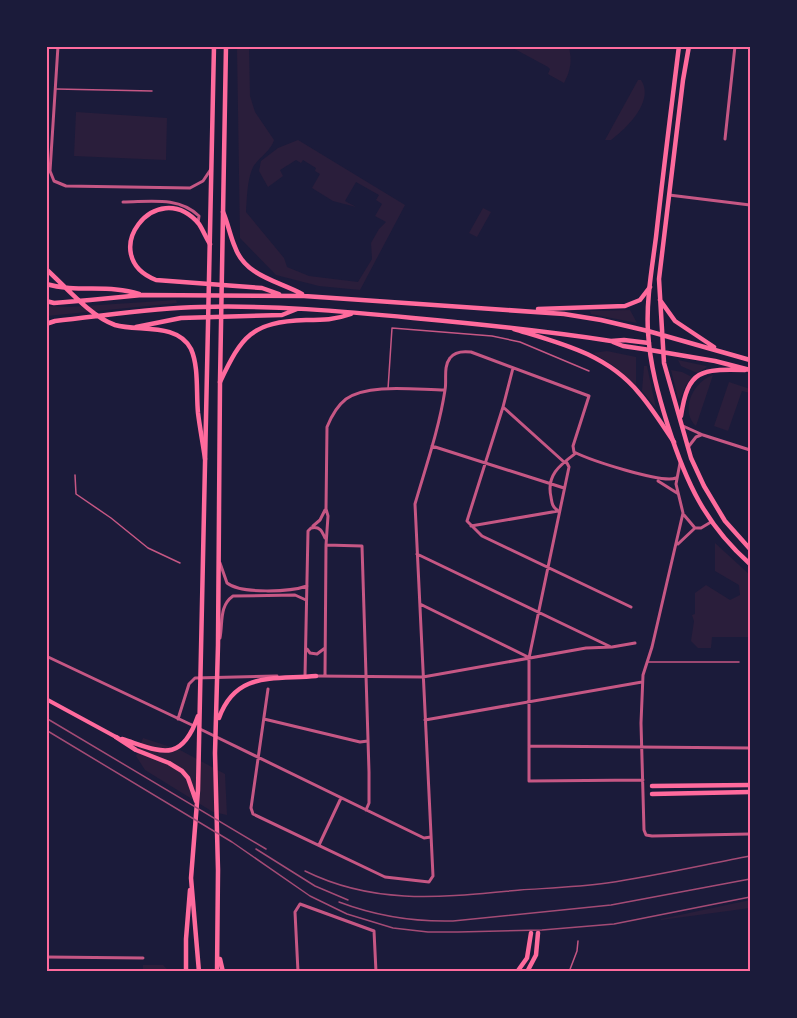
<svg xmlns="http://www.w3.org/2000/svg" width="797" height="1018" font-family="'Fira Sans Condensed',sans-serif">
<style>
.green{fill:#2a1e3b}
.lines{fill:none;stroke-linecap:round;stroke-linejoin:round}
.service{stroke:#c65784;stroke-width:1.5}
.minor{stroke:#c65784;stroke-width:3}
.secondary{stroke:#ff6b9d;stroke-width:4}
.primary{stroke:#ff6b9d;stroke-width:4.5}
.trunk{stroke:#ff6b9d;stroke-width:4.5}
.rail{stroke:#a44b75;stroke-width:1.5}
.neatline{fill:none;stroke:#ff6b9d;stroke-width:2}
</style>
<rect width="100%" height="100%" fill="#1b1b3a"/>
<path class="green" d="M237 47H249L250 96 255 112 274 140C271 151 259 157 253 167 247 180 247 198 246 212L284 258 287 267 309 276 358 282 372 259 371 243 379 229 386 222 375 216 382 204 376 200 379 195 356 182 345 201 356 207 333 201 312 188 320 174 315 171 316 168 303 160 301 163 296 160 280 170 283 176 268 187 259 171 261 161 278 148 298 140 405 205 360 290 319 286 276 275 240 238Z
M511 47H569C572 61 571 70 564 83L548 74 550 69 548 67Z
M638 80H641C655 101 626 129 611 140H605Z
M76 112 167 118 166 160 74 156Z
M483 208 491 212 477 237 469 233Z
M176 300 177 303 47 316 46 306 69 307Z
M630 310 637 323 591 314 590 311Z
M607 351 636 357V385L614 366 593 353Z
M678 360 706 366 707 367 697 373 681 366Z
M644 366H647L656 408 642 391Z
M671 370 682 372 692 377 686 385 680 399 678 398Z
M713 375 696 426C679 410 694 381 713 375Z
M729 382 750 389V393L742 391 728 431 714 426Z
M715 543 750 575V637H712L711 648H698L691 641 694 621 692 615 695 614V593L706 585 730 600 740 595 739 585 715 571Z
M143 738 180 750 225 774 227 815 213 812 145 770 136 756Z
M750 900V908L661 920V919Z
M143 965H163L169 971H143Z"/>
<g class="lines">
<path class="service" d="M56 89 152 91
M388 389 392 328 492 336 520 342 589 371
M75 475 76 494 111 518 148 548 180 563
M647 662H739
M569 972 577 951 578 941"/>
<path class="minor" d="M58 46 50 171 54 181 66 186 190 188 203 181 211 169
M725 139 735 46
M669 195 750 205
M123 202C149 202 178 196 199 216L198 223
M513 368 503 407 467 521 482 536 631 607
M503 407 564 462 567 463 569 467 529 658V781L643 780
M683 426 703 435 750 450
M432 446 564 488
M689 446 696 437 701 435
M680 463 676 484 683 513 652 647 643 675 641 723 644 830 646 835 652 836 750 834
M658 481 677 493
M557 510C552 506 552 503 551 497 546 475 560 465 576 453
M684 515 695 528
M313 526 320 520 325 510
M471 526 558 511
M678 544 695 528H701L711 522
M326 545 362 546 369 772V803L366 810
M417 554 611 647
M220 563 227 583C241 594 290 592 307 586
M420 604 528 657
M220 638C223 622 219 606 233 596L295 595 306 600
M307 649 310 653 317 654 325 648
M46 656 194 726
M305 676 308 531 311 528C320 526 322 531 325 538
M317 676 423 677 586 648 612 647 635 643
M325 676 326 545 328 516 326 509 327 427C331 417 337 406 346 399 369 383 417 390 445 390
M268 689 251 808 253 814 385 877 429 882 433 876 415 504C426 466 439 429 445 390 447 380 443 367 450 358 455 351 463 351 471 352L589 396 573 446 574 452C590 460 662 484 676 478
M178 719 189 684 195 678 277 676
M264 719 360 742 368 741
M425 720 642 682
M200 729 424 838 431 837
M529 746 750 748
M319 845 341 798
M46 957 143 958
M298 972 295 912 300 904 374 931 376 972"/>
<path class="secondary" d="M46 699 116 737"/>
<path class="primary" d="M679 46C671 110 663 173 656 237 652 268 646 301 648 332 650 365 658 394 668 426 686 482 705 524 750 564
M689 46 683 80 659 279 664 363 691 458 704 486 725 521 750 549
M660 300 675 321 714 347
M648 331 750 360
M650 350 715 361 750 370
M681 416C688 369 701 369 745 370
M219 718C236 671 273 680 316 676
M116 737 136 750 169 763 182 771 188 778 196 801
M122 739C160 751 181 765 198 716
M652 786 750 785
M652 794 750 792
M220 959 223 972
M186 972V939L190 890
M199 972 191 878 198 790 214 46
M217 972 218 870 215 753 218 645 220 382 226 46
M517 972 527 958 531 933
M527 972 536 955 538 933"/>
<path class="trunk" d="M223 212C228 223 230 236 235 247 245 276 278 281 302 294
M210 244C206 238 203 230 199 224 156 174 95 256 156 280L262 288 279 294
M46 269C65 286 91 317 115 325 138 332 177 322 191 349 199 367 196 393 198 413 200 429 203 444 205 459
M46 284C77 293 110 284 139 294
M46 301 54 303 90 300 142 295 304 296 564 314 601 320 648 331
M538 309 625 306 640 300 650 287
M46 324 55 321C103 316 152 308 200 307 271 305 342 311 413 318 479 324 545 331 611 341L624 340 649 343
M136 327 181 318 282 315 297 309
M514 329C560 343 607 354 639 393 652 408 663 426 674 442
M613 342 623 346 650 350
M220 382C242 336 251 322 306 320 324 320 334 320 351 314"/>
<path class="rail" d="M46 718 266 849
M46 730 232 842 310 896 347 914 393 928 428 932H458L542 930 614 924 750 897
M256 849 315 886 348 900
M305 871C376 906 444 897 520 890 549 888 578 887 607 883 655 876 703 865 750 856
M339 902C376 916 413 922 453 921L611 905 750 879"/>
</g>
<rect width="797" height="1018" fill="none" stroke="#1b1b3a" stroke-width="96"/>
<rect x="48" y="48" width="701" height="922" class="neatline"/>
</svg>
